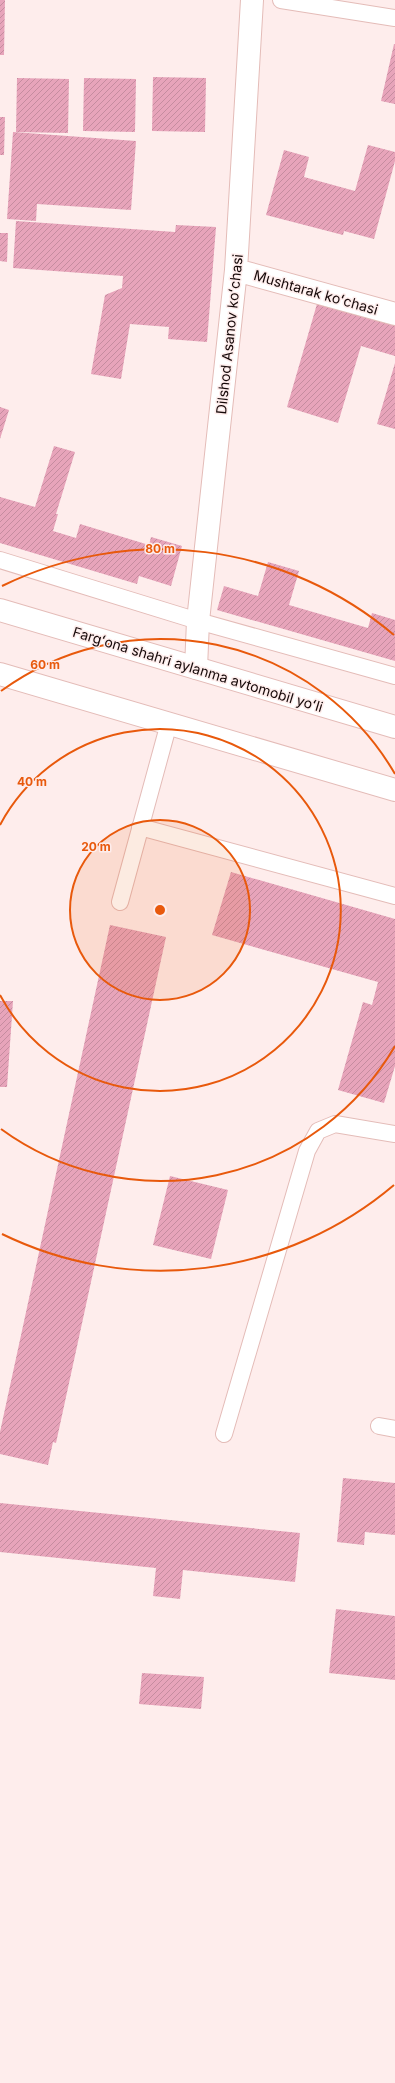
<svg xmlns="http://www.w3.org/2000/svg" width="395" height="2083" font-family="Inter,sans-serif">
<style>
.building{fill:url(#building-hatch)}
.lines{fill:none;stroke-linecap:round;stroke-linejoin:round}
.lane-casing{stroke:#e4bcb8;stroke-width:18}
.street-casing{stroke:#e4bcb8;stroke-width:24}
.highway-casing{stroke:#e4bcb8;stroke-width:24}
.lane{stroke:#fff;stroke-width:16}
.street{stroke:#fff;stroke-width:22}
.highway{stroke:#fff;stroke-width:22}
.ring{fill:none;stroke:#e8590c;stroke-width:2}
.labels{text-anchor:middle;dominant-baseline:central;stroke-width:3;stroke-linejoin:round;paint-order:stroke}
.street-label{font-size:14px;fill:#160909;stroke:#feedec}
.centre{fill:#e8590c;stroke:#feedec;stroke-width:2}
.ring-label{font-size:12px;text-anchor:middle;font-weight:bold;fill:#e8590c;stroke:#feedec;stroke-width:3;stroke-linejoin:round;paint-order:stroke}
</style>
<defs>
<pattern id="building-hatch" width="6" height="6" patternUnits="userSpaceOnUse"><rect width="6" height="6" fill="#e7a4ba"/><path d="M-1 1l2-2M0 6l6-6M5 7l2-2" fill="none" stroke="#c58c9f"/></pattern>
</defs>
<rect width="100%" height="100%" fill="#feedec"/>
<path class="building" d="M0 0H5L4 55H0Z
M394 44H395V104L381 101Z
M153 77 206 78 205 132 152 131Z
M17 78 69 79 68 133 16 132Z
M84 78 136 79 135 132 83 131Z
M0 117H5L4 155H0Z
M13 132 136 141 131 210 37 204 36 221 7 219Z
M368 145 395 152V161L374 239 344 231 343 235 266 215 284 150 309 157 304 177 355 191Z
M16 221 175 232 176 225 216 227 207 342 168 339 169 327 130 324 121 379 91 374 105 295 122 288 123 276 13 268Z
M0 233H8L7 262 0 261Z
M319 297 395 319V356L361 346 338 423 287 407Z
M395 363V429L377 424Z
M0 407 9 410 0 439Z
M54 446 75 452 56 514H58L53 531 76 538 80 524 149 545 151 537 182 546 171 586 139 576 137 584 0 543V497L35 507Z
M268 562 299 571 289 605 368 628 372 613 395 620V661L217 610 224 586 258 596Z
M231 872 395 919V1066L384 1103 338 1090 363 1002 372 1005 378 982 212 935Z
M110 925 166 937 56 1443 53 1442 48 1465 0 1454V1432Z
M0 1001H13L7 1087H0Z
M170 1176 228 1190 211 1259 153 1245Z
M343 1478 395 1483V1535L365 1532 364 1545 337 1542Z
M0 1503 300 1533 295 1582 183 1570 180 1599 153 1596 156 1568 0 1552Z
M336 1609 395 1616V1680L329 1673Z
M142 1673 204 1677 201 1709 139 1704Z"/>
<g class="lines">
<g class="lane-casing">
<path id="lane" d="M281 0 395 18
M0 560 198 621 395 676
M140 827 395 896
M120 902 169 723
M379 1426 395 1429
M224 1434 307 1151 318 1131 335 1124 395 1134"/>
</g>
<g class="street-casing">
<path id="street" d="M236 270 395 314
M196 668 198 621 236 270 252 0"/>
</g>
<g class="highway-casing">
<path id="highway" d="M0 610 395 727
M0 674 395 790"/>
</g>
<use href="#lane" class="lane"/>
<use href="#street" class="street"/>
<use href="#highway" class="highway"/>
</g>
<circle cx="160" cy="910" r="90" fill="#e8590c" fill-opacity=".12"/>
<g class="ring">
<circle cx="160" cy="910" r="90"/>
<path d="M0 825A181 181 0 1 1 0 995"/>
<path d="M395 1046A271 271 0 0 1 1 1129M1 691A271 271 0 0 1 395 774"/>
<path d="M394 1185A361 361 0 0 1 2 1234M2 586A361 361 0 0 1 394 635"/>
</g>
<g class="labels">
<g class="street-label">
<text transform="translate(316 292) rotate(16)">Mushtarak koʻchasi</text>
<text transform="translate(229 334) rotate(-84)">Dilshod Asanov koʻchasi</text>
<text transform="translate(198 669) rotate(17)">Fargʻona shahri aylanma avtomobil yoʻli</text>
</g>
</g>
<circle cx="160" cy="910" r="6" class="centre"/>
<g class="ring-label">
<text x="160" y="553">80 m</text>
<text x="45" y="669">60 m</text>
<text x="32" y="786">40 m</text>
<text x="96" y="851">20 m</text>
</g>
</svg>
